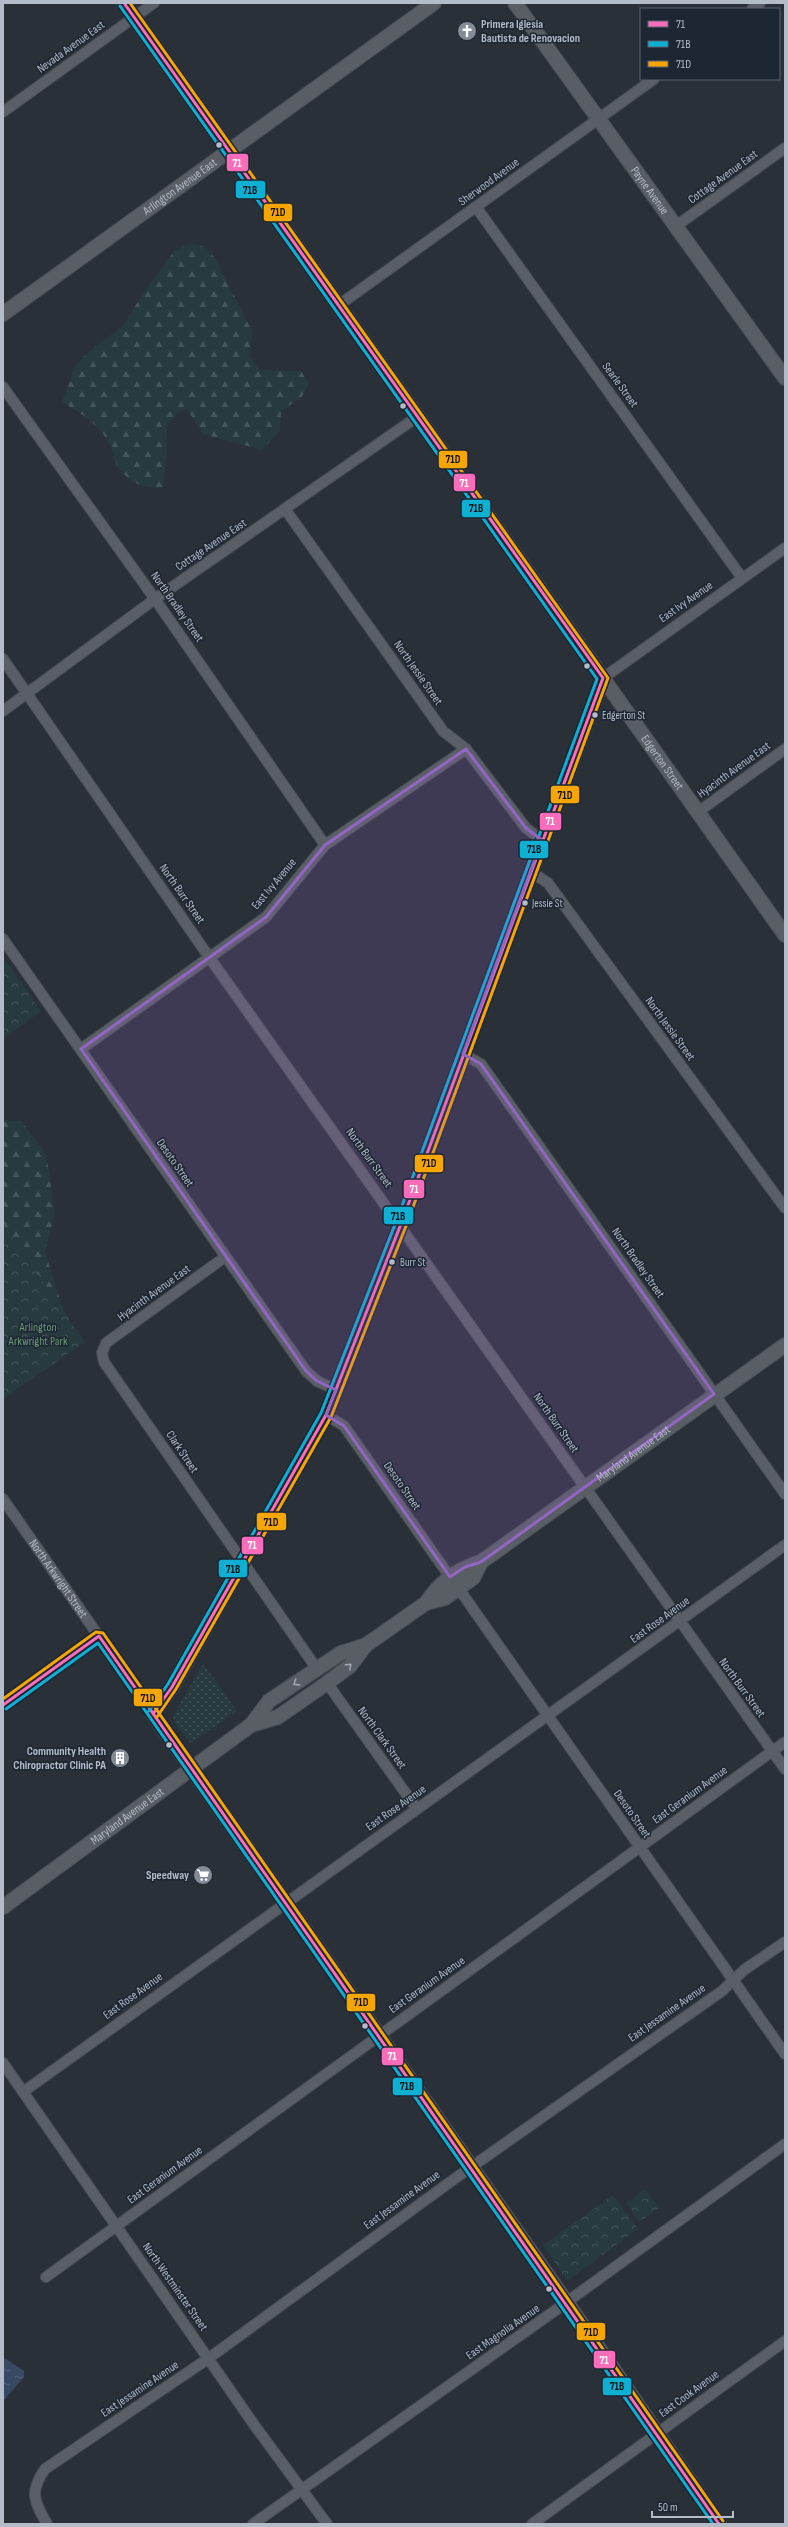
<svg xmlns="http://www.w3.org/2000/svg" width="788" height="2527" font-family="'Sofia Sans Condensed',sans-serif">
<style>
.grass{fill:url(#grass-dots)}
.forest{fill:url(#forest-firs)}
.park{fill:url(#park-crowns)}
.water{fill:url(#water-ripples)}
.lines{fill:none;stroke-linecap:round;stroke-linejoin:round}
.street-casing{stroke:#484c53;stroke-width:12}
.secondary-casing{stroke:#484c53;stroke-width:16}
.street{stroke:#5a5e66;stroke-width:10}
.secondary{stroke:#595d64;stroke-width:14}
.bus-1-casing{stroke:#1d2633;stroke-width:6}
.bus-2-casing{stroke:#1d2633;stroke-width:6}
.bus-3-casing{stroke:#1d2633;stroke-width:6}
.bus-1{stroke:#fb6dba;stroke-width:3}
.bus-2{stroke:#0dafd3;stroke-width:3}
.bus-3{stroke:#f7a600;stroke-width:3}
.oneway{stroke:#9da4b0}
.marked{fill:#9266c3;fill-opacity:0.2;stroke:#9266c3;stroke-width:3;stroke-linejoin:round}
.bus-dot{fill:#b4bcc9;stroke:#1d2633;stroke-width:1.5}
.labels{text-anchor:middle;dominant-baseline:central;stroke-width:3;stroke-linejoin:round;paint-order:stroke}
.bus-label{font-size:11px;fill:#b4bcc9;stroke:#1d2633;text-anchor:start}
.poi-label{font-size:12px;font-weight:bold;fill:#b4bcc9;stroke:#1d2633;text-anchor:end}
.street-label{font-size:12px;fill:#b4bcc9;stroke:#1d2633}
.park-label{font-size:12px;fill:#6b9a76;stroke:#1d2633}
.line-badge{stroke:#1d2633;stroke-width:1.5}
.badge-label{font-size:11px;text-anchor:middle;font-weight:bold;fill:#fff}
.pale-badge-label{font-size:11px;text-anchor:middle;font-weight:bold;fill:#111}
</style>
<defs>
<pattern id="grass-dots" width="8" height="8" patternUnits="userSpaceOnUse"><rect width="8" height="8" fill="#273a3e"/><path d="M2 2h.1M6 6h.1" fill="none" stroke="#445559" stroke-width="1.8" stroke-linecap="round"/></pattern>
<pattern id="forest-firs" width="22" height="20" patternUnits="userSpaceOnUse"><rect width="22" height="20" fill="#273a3e"/><path d="M5 1l3.5 6h-7zM16 11l3.5 6h-7z" fill="#445559"/></pattern>
<pattern id="park-crowns" width="20" height="18" patternUnits="userSpaceOnUse"><rect width="20" height="18" fill="#273a3e"/><path d="M2 6a3 3 0 1 1 6 0M12 15a3 3 0 1 1 6 0" fill="none" stroke="#445559"/></pattern>
<pattern id="water-ripples" width="26" height="14" patternUnits="userSpaceOnUse"><rect width="26" height="14" fill="#384963"/><path d="M2 4q2-2 4 0t4 0M15 11q2-2 4 0t4 0" fill="none" stroke="#526178"/></pattern>
</defs>
<rect width="100%" height="100%" fill="#2a3038"/>
<path class="grass" d="M203 1664 237 1711 191 1743 176 1725 173 1716Z"/>
<path class="forest" d="M192 243 206 248 215 258 252 331 250 357 260 370 301 371 309 384 301 398 281 411 280 431 262 450 203 434 187 409 178 413 167 424V452L163 487C146 491 128 482 118 467 113 460 113 449 108 441 98 424 78 411 62 402L74 368 88 352 122 327 146 289 175 250Z
M3 1120 21 1121 46 1153 55 1214 45 1252 64 1312 3 1399Z"/>
<path class="park" d="M3 956 41 1011 3 1039Z
M3 1223 85 1342 3 1399Z
M645 2189 659 2208 639 2222 626 2203Z
M613 2195 638 2229 567 2281 543 2245Z"/>
<path class="water" d="M3 2357 24 2371V2377L3 2401Z"/>
<g class="lines">
<g class="street-casing">
<g id="street">
<path d="M752 9 760 3"/>
<path d="M3 112 154 3"/>
<path d="M476 207 742 578"/>
<path d="M676 226 785 148"/>
<path d="M339 305 654 79"/>
<path d="M3 387 155 599 325 845"/>
<path d="M285 509 443 731 466 749 526 828 542 840"/>
<path d="M3 659 209 957 785 1769"/>
<path d="M603 678 785 548"/>
<path d="M3 711 155 599 417 417"/>
<path d="M698 812 785 749"/>
<path d="M530 871 548 883 785 1208"/>
<path d="M3 939 306 1371 317 1381 336 1390"/>
<path d="M81 1049 266 917 325 845 466 749"/>
<path d="M463 1054 481 1064 785 1494"/>
<path d="M225 1257 106 1343 102 1353 104 1362 317 1669"/>
<path d="M326 1415 344 1426 450 1577"/>
<path id="s1" d="M3 1499 153 1714"/>
<path d="M459 1589 785 2054"/>
<path d="M327 1683 417 1809"/>
<path d="M3 1705 99 1636"/>
<path d="M3 2063 255 2426 327 2524"/>
<path d="M23 2092 785 1545"/>
<path d="M46 2277 785 1742"/>
<path d="M47 2524C34 2501 29 2492 45 2469L209 2358 457 2177 722 1991 744 1970 785 1942"/>
<path d="M253 2524 553 2312 785 2144"/>
<path d="M532 2524 785 2341"/>
</g>
</g>
<g class="secondary-casing">
<g id="secondary">
<path id="s2" d="M124 3 785 935"/>
<path id="s3" d="M515 3 785 378"/>
<path id="s4" d="M3 314 434 3"/>
<path d="M603 678 401 1224 326 1415 172 1687 153 1714 612 2367 719 2524"/>
<path id="s5" d="M426 1603C440 1582 457 1569 481 1562L785 1345"/>
<path d="M251 1725 278 1717 327 1683 350 1666 366 1645 426 1603 445 1598 473 1578 481 1562"/>
<path id="s6" d="M3 1907 251 1725 269 1701 341 1653 366 1645"/>
</g>
</g>
<use href="#street" class="street"/>
<use href="#secondary" class="secondary"/>
<g class="bus-1-casing">
<path id="bus-1" d="M124 3 603 678 401 1224 326 1415 172 1687 153 1714
M3 1705 99 1636 719 2524"/>
</g>
<g class="bus-2-casing">
<path id="bus-2" d="M120 6 597 679 396 1222 321 1413 168 1684 149 1711
M6 1709 98 1643 713 2524"/>
</g>
<g class="bus-3-casing">
<path id="bus-3" d="M130 3 608 678 406 1226 331 1417 176 1689 157 1717
M3 1699 96 1632 103 1633 723 2521"/>
</g>
<use href="#bus-1" class="bus-1"/>
<use href="#bus-2" class="bus-2"/>
<use href="#bus-3" class="bus-3"/>
</g>
<defs><path id="oneway-chevron" d="M-2-3.5L2.5 0L-2 3.5" fill="none" stroke-width="1.6" stroke-linecap="round" stroke-linejoin="round"/></defs>
<g class="oneway">
<use href="#oneway-chevron" transform="translate(349 1666) rotate(-42)"/>
<use href="#oneway-chevron" transform="translate(296 1683) rotate(147)"/>
</g>
<path class="marked" d="M466 749 526 828 542 840 463 1054 481 1064 714 1394 481 1562 465 1567 450 1577 344 1426 326 1415 336 1390 317 1381 306 1371 81 1049 266 917 325 845Z"/>
<defs>
<g id="church-disc" transform="scale(1)"><circle r="9.5" fill="#848b96" stroke="#1d2633"/><path d="M-1.2-6h2.4v3.5h3.3v2.4h-3.3V6h-2.4V-.1h-3.3v-2.4h3.3Z" fill="#fff"/></g>
<g id="building-disc" transform="scale(1)"><circle r="9.5" fill="#848b96" stroke="#1d2633"/><path d="M-4-6H4V6H1V3H-1V6H-4ZM-2.5-4.3h1.7v1.8h-1.7ZM.8-4.3h1.7v1.8H.8ZM-2.5-1h1.7V.8h-1.7ZM.8-1h1.7V.8H.8Z" fill="#fff"/></g>
<g id="supermarket-disc" transform="scale(1)"><circle r="9.5" fill="#848b96" stroke="#1d2633"/><path d="M-6-5.5h2.5l.6 2H6L4.5 2H-2.5L-4.4-4H-6ZM-1.5 3.2a1.3 1.3 0 1 0 .1 0ZM3 3.2a1.3 1.3 0 1 0 .1 0Z" fill="#fff"/></g>
</defs>
<g fill-rule="evenodd">
<use href="#church-disc" x="467" y="31"/>
<use href="#building-disc" x="120" y="1758"/>
<use href="#supermarket-disc" x="203" y="1875"/>
</g>
<g class="bus-dot">
<circle cx="219" cy="145" r="3.5"/>
<circle cx="403" cy="406" r="3.5"/>
<circle cx="587" cy="666" r="3.5"/>
<circle cx="595" cy="715" r="3.5"/>
<circle cx="525" cy="903" r="3.5"/>
<circle cx="392" cy="1262" r="3.5"/>
<circle cx="169" cy="1745" r="3.5"/>
<circle cx="365" cy="2026" r="3.5"/>
<circle cx="549" cy="2289" r="3.5"/>
</g>
<g class="labels">
<g class="bus-label">
<text x="602" y="715">Edgerton St</text>
<text x="532" y="903">Jessie St</text>
<text x="400" y="1262">Burr St</text>
</g>
<g class="poi-label">
<text x="481" y="24" text-anchor="start">Primera Iglesia<tspan x="481" dy="14">Bautista de Renovacion</tspan></text>
<text x="106" y="1751">Community Health<tspan x="106" dy="14">Chiropractor Clinic PA</tspan></text>
<text x="189" y="1875">Speedway</text>
</g>
<g class="street-label">
<text transform="translate(71 47) rotate(-36)">Nevada Avenue East</text>
<text transform="translate(723 177) rotate(-36)">Cottage Avenue East</text>
<text transform="translate(489 182) rotate(-36)">Sherwood Avenue</text>
<text stroke="none"><textPath href="#s4" startOffset="218">Arlington Avenue East</textPath></text>
<text stroke="none"><textPath href="#s3" startOffset="231">Payne Avenue</textPath></text>
<text transform="translate(620 385) rotate(54)">Searle Street</text>
<text transform="translate(211 545) rotate(-34)">Cottage Avenue East</text>
<text transform="translate(686 602) rotate(-35)">East Ivy Avenue</text>
<text transform="translate(177 607) rotate(55)">North Bradley Street</text>
<text transform="translate(418 673) rotate(55)">North Jessie Street</text>
<text stroke="none"><textPath href="#s2" startOffset="931">Edgerton Street</textPath></text>
<text transform="translate(734 770) rotate(-36)">Hyacinth Avenue East</text>
<text transform="translate(274 884) rotate(-50)">East Ivy Avenue</text>
<text transform="translate(182 894) rotate(55)">North Burr Street</text>
<text transform="translate(670 1029) rotate(54)">North Jessie Street</text>
<text transform="translate(369 1158) rotate(54)">North Burr Street</text>
<text transform="translate(175 1163) rotate(55)">Desoto Street</text>
<text transform="translate(638 1263) rotate(55)">North Bradley Street</text>
<text transform="translate(154 1293) rotate(-36)">Hyacinth Avenue East</text>
<text transform="translate(556 1423) rotate(55)">North Burr Street</text>
<text transform="translate(182 1452) rotate(56)">Clark Street</text>
<text stroke="none"><textPath href="#s5" startOffset="257">Maryland Avenue East</textPath></text>
<text transform="translate(402 1486) rotate(55)">Desoto Street</text>
<text stroke="none"><textPath href="#s1" startOffset="97">North Arkwright Street</textPath></text>
<text transform="translate(660 1620) rotate(-36)">East Rose Avenue</text>
<text transform="translate(742 1688) rotate(54)">North Burr Street</text>
<text transform="translate(382 1738) rotate(54)">North Clark Street</text>
<text transform="translate(690 1795) rotate(-36)">East Geranium Avenue</text>
<text transform="translate(396 1808) rotate(-35)">East Rose Avenue</text>
<text transform="translate(632 1814) rotate(55)">Desoto Street</text>
<text stroke="none"><textPath href="#s6" startOffset="154">Maryland Avenue East</textPath></text>
<text transform="translate(427 1985) rotate(-35)">East Geranium Avenue</text>
<text transform="translate(133 1996) rotate(-36)">East Rose Avenue</text>
<text transform="translate(667 2013) rotate(-35)">East Jessamine Avenue</text>
<text transform="translate(165 2175) rotate(-36)">East Geranium Avenue</text>
<text transform="translate(402 2200) rotate(-36)">East Jessamine Avenue</text>
<text transform="translate(175 2287) rotate(55)">North Westminster Street</text>
<text transform="translate(503 2332) rotate(-35)">East Magnolia Avenue</text>
<text transform="translate(140 2389) rotate(-34)">East Jessamine Avenue</text>
<text transform="translate(689 2394) rotate(-36)">East Cook Avenue</text>
</g>
<g class="park-label">
<text x="38" y="1327">Arlington<tspan x="38" dy="14">Arkwright Park</tspan></text>
</g>
</g>
<g class="line-badge">
<rect x="226" y="153" width="23" height="19" rx="4" fill="#fb6dba"/>
<rect x="235" y="180" width="31" height="19" rx="4" fill="#0dafd3"/>
<rect x="263" y="203" width="30" height="19" rx="4" fill="#f7a600"/>
<rect x="438" y="450" width="30" height="19" rx="4" fill="#f7a600"/>
<rect x="453" y="473" width="23" height="19" rx="4" fill="#fb6dba"/>
<rect x="461" y="499" width="30" height="19" rx="4" fill="#0dafd3"/>
<rect x="550" y="785" width="30" height="19" rx="4" fill="#f7a600"/>
<rect x="539" y="812" width="23" height="19" rx="4" fill="#fb6dba"/>
<rect x="519" y="840" width="30" height="19" rx="4" fill="#0dafd3"/>
<rect x="414" y="1154" width="30" height="19" rx="4" fill="#f7a600"/>
<rect x="403" y="1179" width="22" height="20" rx="4" fill="#fb6dba"/>
<rect x="383" y="1206" width="31" height="19" rx="4" fill="#0dafd3"/>
<rect x="256" y="1512" width="31" height="19" rx="4" fill="#f7a600"/>
<rect x="241" y="1536" width="23" height="19" rx="4" fill="#fb6dba"/>
<rect x="218" y="1559" width="30" height="19" rx="4" fill="#0dafd3"/>
<rect x="133" y="1688" width="30" height="19" rx="4" fill="#f7a600"/>
<rect x="346" y="1993" width="30" height="19" rx="4" fill="#f7a600"/>
<rect x="381" y="2047" width="23" height="19" rx="4" fill="#fb6dba"/>
<rect x="392" y="2077" width="31" height="19" rx="4" fill="#0dafd3"/>
<rect x="576" y="2322" width="30" height="19" rx="4" fill="#f7a600"/>
<rect x="593" y="2350" width="23" height="19" rx="4" fill="#fb6dba"/>
<rect x="602" y="2377" width="30" height="19" rx="4" fill="#0dafd3"/>
</g>
<g class="badge-label">
<text x="237" y="167">71</text>
<text x="464" y="487">71</text>
<text x="550" y="825">71</text>
<text x="414" y="1193">71</text>
<text x="252" y="1549">71</text>
<text x="392" y="2060">71</text>
<text x="604" y="2364">71</text>
</g>
<g class="pale-badge-label">
<text x="250" y="194">71B</text>
<text x="278" y="216">71D</text>
<text x="453" y="463">71D</text>
<text x="476" y="512">71B</text>
<text x="565" y="799">71D</text>
<text x="534" y="853">71B</text>
<text x="429" y="1167">71D</text>
<text x="398" y="1220">71B</text>
<text x="271" y="1526">71D</text>
<text x="233" y="1573">71B</text>
<text x="148" y="1702">71D</text>
<text x="361" y="2006">71D</text>
<text x="407" y="2090">71B</text>
<text x="591" y="2336">71D</text>
<text x="617" y="2390">71B</text>
</g>
<rect width="788" height="2527" fill="none" stroke="#b4bcc9" stroke-width="8"/>
<rect x="640" y="8" width="140" height="72" fill="#1d2633" stroke="#59626f"/>
<rect x="648" y="21" width="20" height="6" fill="#fb6dba" stroke="#59626f"/>
<text x="676" y="28" font-size="12" fill="#b4bcc9">71</text>
<rect x="648" y="41" width="20" height="6" fill="#0dafd3" stroke="#59626f"/>
<text x="676" y="48" font-size="12" fill="#b4bcc9">71B</text>
<rect x="648" y="61" width="20" height="6" fill="#f7a600" stroke="#59626f"/>
<text x="676" y="68" font-size="12" fill="#b4bcc9">71D</text>
<path d="M652 2511v6h81v-6" fill="none" stroke="#b4bcc9" stroke-width="2"/>
<text x="658" y="2511" font-size="12" fill="#b4bcc9" stroke="#1d2633" stroke-width="3" paint-order="stroke">50 m</text>
</svg>
